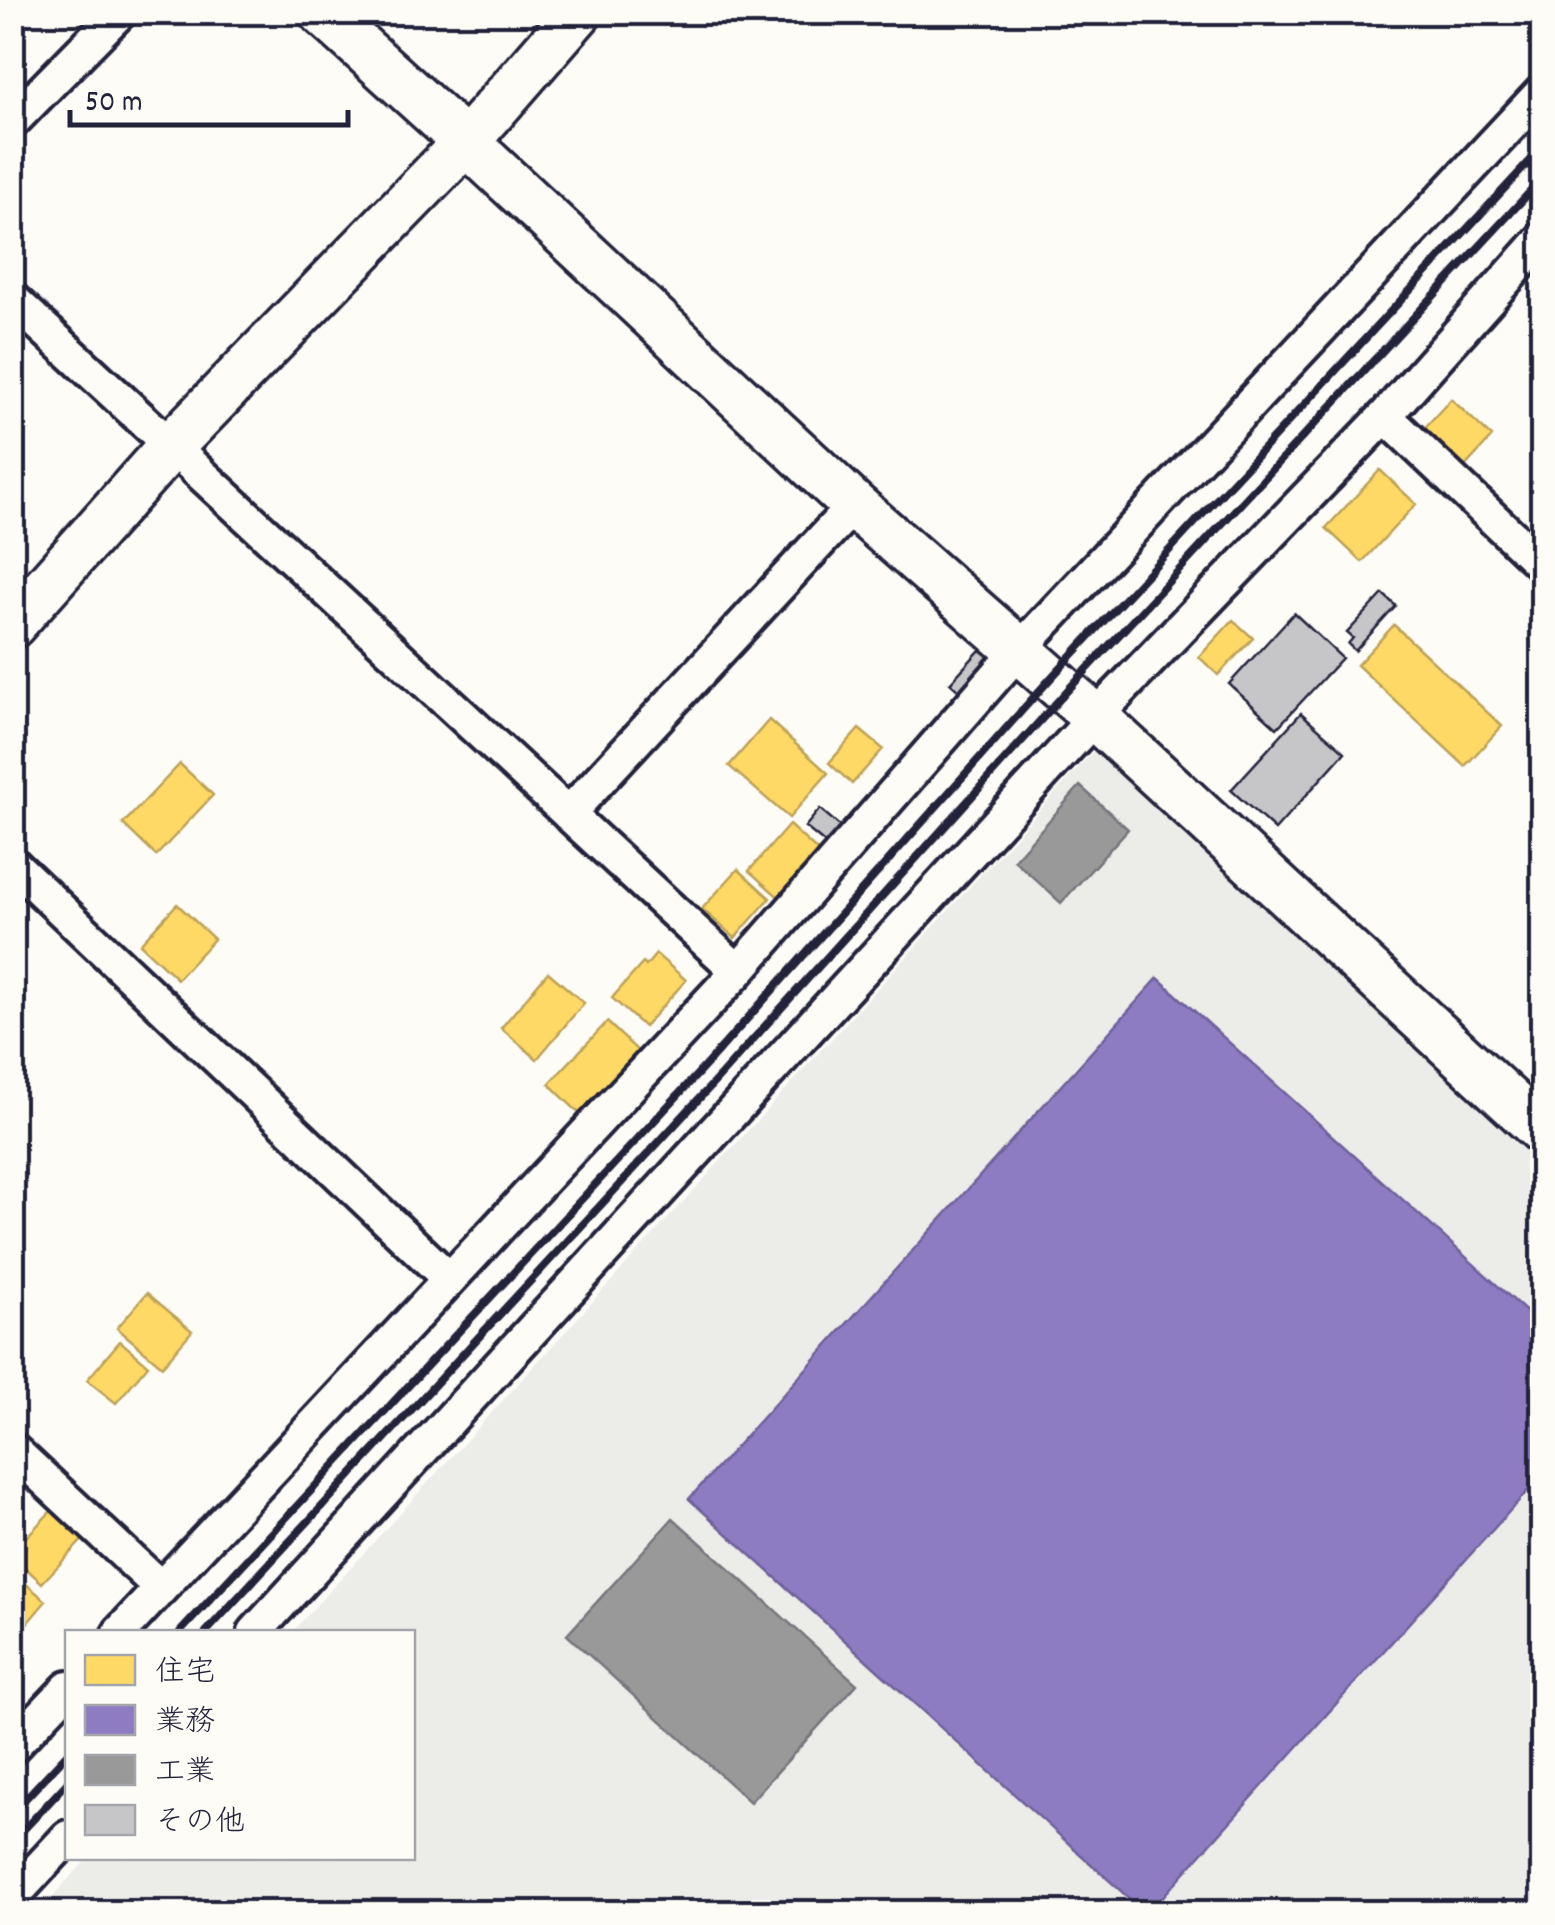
<svg xmlns="http://www.w3.org/2000/svg" width="1555" height="1925" font-family="Dekko,'Klee One',sans-serif">
<style>
.built{fill:#ecece9}
.homes{fill:#ffd966;stroke:#bda259;stroke-width:2.5}
.offices{fill:#8e7cc3;stroke:#6e619a;stroke-width:2.5}
.industry{fill:#999;stroke:#75757d;stroke-width:2.5}
.building{fill:#c6c6c8;stroke:#22223b;stroke-width:2.5}
.lines{fill:none;stroke-linecap:round;stroke-linejoin:round}
.street-casing{stroke:#22223b;stroke-width:40}
.secondary-casing{stroke:#22223b;stroke-width:52}
.street{stroke:#fdfcf7;stroke-width:32}
.secondary{stroke:#fdfcf7;stroke-width:45}
.rail{stroke:#22223b;stroke-width:8}
</style>
<rect width="100%" height="100%" fill="#fdfcf7"/>
<filter id="ink" filterUnits="userSpaceOnUse"><feTurbulence type="fractalNoise" baseFrequency=".01" numOctaves="2"/><feDisplacementMap in="SourceGraphic" scale="20" xChannelSelector="R" yChannelSelector="G"/><feConvolveMatrix kernelMatrix="1 2 1 2 8 2 1 2 1" color-interpolation-filters="sRGB"/></filter>
<g filter="url(#ink)">
<path class="built" d="M1098 746 1542 1164V1912H38L88 1858H412V1632H292Z"/>
<path class="homes" d="M1451 399 1492 437 1461 471 1420 433Z
M1380 470 1416 504 1362 562 1326 528Z
M1233 620 1253 638 1218 675 1199 657Z
M1394 625 1502 726 1465 766 1357 665Z
M769 720 828 773 789 818 729 766Z
M859 729 883 749 852 784 829 763Z
M180 764 213 795 156 856 123 824Z
M789 825 822 855 782 900 749 871Z
M738 869 770 898 735 938 702 909Z
M177 904 214 939 177 979 140 944Z
M656 954 686 980 644 1027 612 998 643 963 646 966Z
M548 972 584 1003 537 1059 501 1028Z
M607 1022 640 1053 581 1115 549 1084Z
M147 1293 192 1331 162 1366 117 1328Z
M120 1341 148 1365 116 1403 87 1380Z
M54 1508 85 1537 42 1583 12 1556V1552Z
M12 1572 46 1601 18 1634 12 1630Z"/>
<path class="offices" d="M1158 978 1542 1326V1475L1149 1912H1144L689 1499Z"/>
<path class="industry" d="M1080 786 1128 829 1061 903 1014 860Z
M673 1518 857 1684 750 1802 567 1635Z"/>
<path class="building" d="M1383 594 1396 606 1355 651 1348 644 1353 638 1347 633Z
M1294 613 1342 658 1277 728 1229 684Z
M980 650 997 663 969 700 950 683Z
M1301 713 1345 752 1275 830 1231 790Z
M820 809 842 828 827 845 805 827Z"/>
<g class="lines">
<g class="street-casing">
<path id="street" d="M12 122 120 12
M12 299 738 971
M1385 416 1542 565
M568 814 854 505
M12 863 448 1278
M12 1449 161 1588
M120 1632 738 971 1020 649 1542 92
M255 1632 1095 717 1385 416 1542 239
M12 1747 68 1688
M12 1897 68 1837"/>
</g>
<g class="secondary-casing">
<path id="secondary" d="M322 12 482 157 854 505 1095 717 1542 1131
M12 625 170 447 466 142 579 12"/>
</g>
<use href="#street" class="street"/>
<use href="#secondary" class="secondary"/>
<path class="rail" d="M180 1632 706 1065 1050 679 1542 148
M206 1632 720 1076 1066 692 1542 179
M12 1813 68 1753
M12 1842 68 1782"/>
</g>
</g>
<rect width="1555" height="1925" fill="none" stroke="#fdfcf7" stroke-width="50"/>
<rect x="25" y="25" width="1505" height="1875" fill="none" stroke="#22223b" stroke-width="4" filter="url(#ink)"/>
<rect x="65" y="1630" width="350" height="230" fill="#fdfcf7" stroke="#a5a5ac" stroke-width="2.5"/>
<rect x="85" y="1655" width="50" height="30" fill="#ffd966" stroke="#a5a5ac" stroke-width="2.5"/>
<text x="155" y="1680" font-size="30" fill="#22223b">住宅</text>
<rect x="85" y="1705" width="50" height="30" fill="#8e7cc3" stroke="#a5a5ac" stroke-width="2.5"/>
<text x="155" y="1730" font-size="30" fill="#22223b">業務</text>
<rect x="85" y="1755" width="50" height="30" fill="#999999" stroke="#a5a5ac" stroke-width="2.5"/>
<text x="155" y="1780" font-size="30" fill="#22223b">工業</text>
<rect x="85" y="1805" width="50" height="30" fill="#c6c6c8" stroke="#a5a5ac" stroke-width="2.5"/>
<text x="155" y="1830" font-size="30" fill="#22223b">その他</text>
<path d="M70 110v15h278v-15" fill="none" stroke="#22223b" stroke-width="5"/>
<text x="85" y="110" font-size="30" fill="#22223b" stroke="#fdfcf7" stroke-width="8" paint-order="stroke">50 m</text>
</svg>
